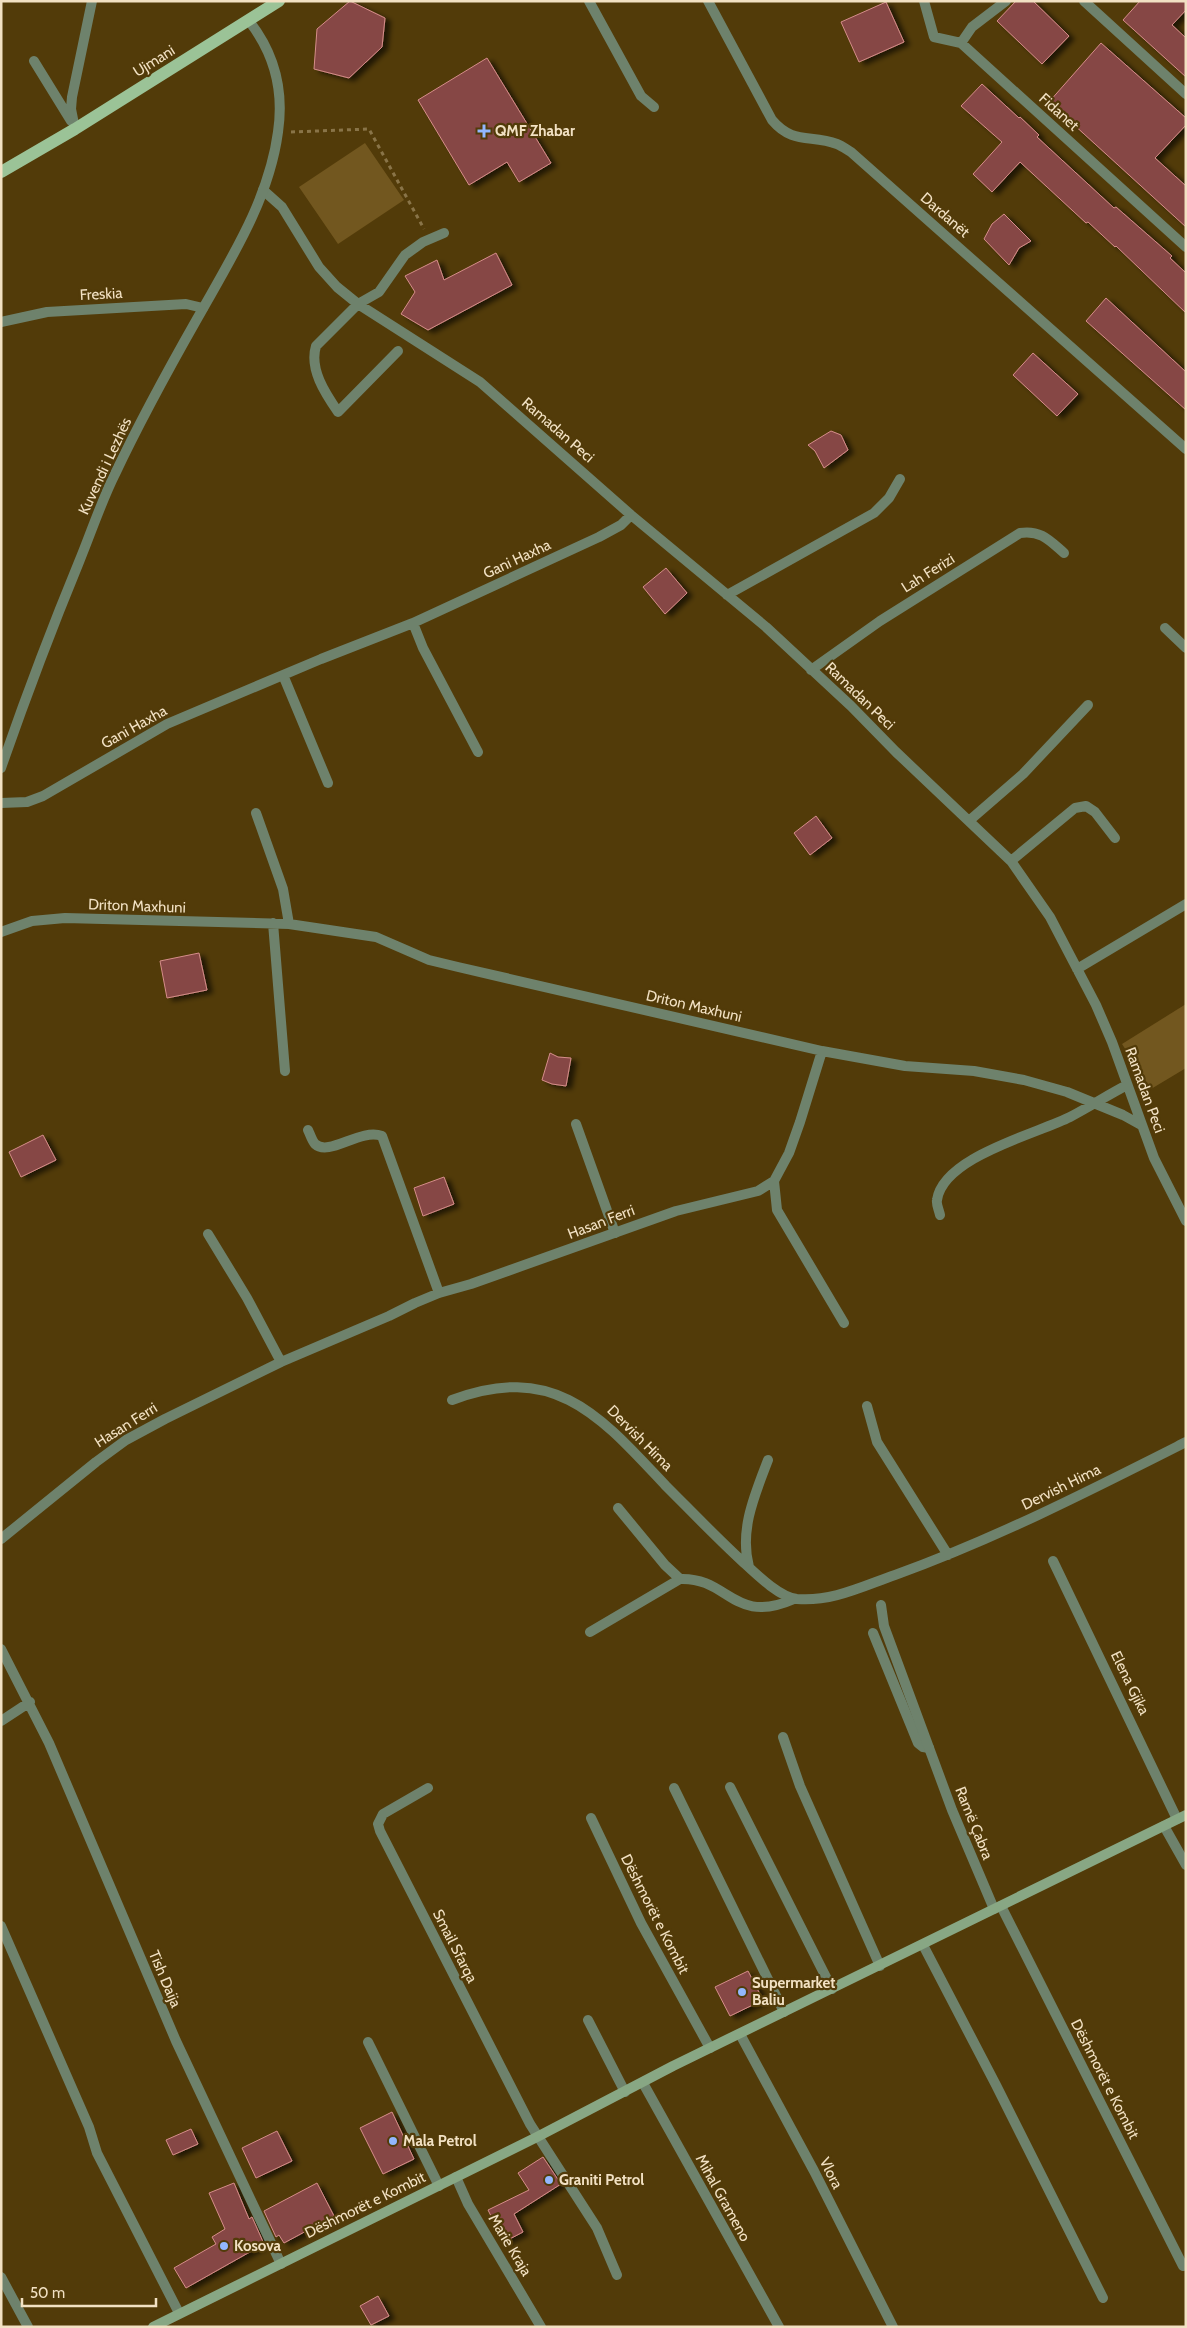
<svg xmlns="http://www.w3.org/2000/svg" width="1187" height="2328" font-family="Cabin,sans-serif">
<style>
.green{fill:#72571f}
.building{fill:#864644;stroke:#d58d8a;filter:url(#shadow)}
.lines{fill:none;stroke-linecap:round;stroke-linejoin:round}
.path{stroke:#897448;stroke-width:3;stroke-dasharray:4 4;stroke-linecap:butt}
.service{stroke:#6e826c;stroke-width:10}
.minor{stroke:#6e826c;stroke-width:10}
.tertiary{stroke:#6e826c;stroke-width:10}
.secondary{stroke:#88a784;stroke-width:10}
.primary{stroke:#9bc397;stroke-width:12}
.poi-dot{fill:#92b7fd;stroke:#523b09;stroke-width:2}
.labels{text-anchor:middle;dominant-baseline:central;stroke-width:4.5;stroke-linejoin:round;paint-order:stroke}
.street-label{font-size:15px;fill:#f2e1c3;stroke:#523b09}
.poi-label{font-size:15px;font-weight:bold;fill:#f2e1c3;stroke:#523b09;text-anchor:start}
</style>
<defs>
<filter id="shadow"><feDropShadow dx="5.5" dy="3" stdDeviation="2.5" flood-color="#0009"/></filter>
</defs>
<rect width="100%" height="100%" fill="#523b09"/>
<path class="green" d="M365 143 404 200 338 244 299 187Z
M1186 1004V1068L1151 1089 1122 1044Z"/>
<path class="building" d="M350 1 385 18 382 47 349 78 314 69 317 29Z
M1016 1H1033L1069 36 1042 64 997 21Z
M1140 1H1186V10L1172 25 1186 38V77L1123 20Z
M886 2 904 42 859 62 841 22Z
M1101 43 1186 118V125L1155 158 1186 186V227L1049 102Z
M487 58 551 163 519 182 507 162 469 185 418 100Z
M982 84 1019 118 1020 117 1039 135 1037 137 1114 208 1116 207 1172 256 1170 258 1186 273V313L1116 246 1115 247 1088 222 1086 223 1020 162 992 192 973 174 1002 142 961 106Z
M1004 214 1031 241 1019 248 1009 265 984 239 992 224Z
M496 253 512 285 428 330 401 314 415 292 405 276 437 260 444 280Z
M1106 298 1186 372V410L1086 321Z
M1033 353 1078 394 1057 416 1013 375Z
M831 431 841 435 848 450 824 468 815 451 808 445Z
M666 568 687 593 665 614 643 587Z
M816 816 832 838 810 855 794 833Z
M199 953 207 990 167 998 160 961Z
M550 1053 558 1057 571 1058 566 1086 552 1084 542 1080Z
M43 1135 56 1160 21 1177 9 1152Z
M444 1177 454 1204 423 1216 414 1188Z
M748 1971 763 2000 730 2016 715 1987Z
M392 2112 414 2159 383 2174 360 2128Z
M191 2129 198 2144 173 2155 166 2140Z
M277 2131 292 2161 256 2178 242 2148Z
M543 2157 561 2184 514 2214 523 2232 504 2242 488 2210 529 2190 518 2173Z
M234 2183 249 2219 252 2217 264 2244 186 2288 174 2268 216 2244 212 2237 225 2229 209 2193Z
M317 2183 334 2216 284 2243 279 2235 276 2237 264 2211Z
M378 2296 389 2316 371 2325 360 2306Z"/>
<g class="lines">
<path class="path" d="M291 132 369 129 424 229"/>
<path class="service" d="M576 1124 615 1233
M873 1633 918 1743 923 1747 929 1748"/>
<path class="minor" d="M589 1 641 96 654 107
M708 1 772 120C793 145 811 134 837 144 842 146 846 149 851 152L1186 449
M924 1 934 37 961 43 1186 247
M1084 1 1186 94
M961 43 972 27 1006 1
M34 61 71 121
M75 129 71 109 72 97 92 1
M263 190 282 207 319 267 337 287 358 304 480 382 631 515 766 627 851 706 896 752 1011 861 1050 917 1096 1005 1112 1042 1154 1158 1186 1221
M1 322 47 312 186 304 203 308
M398 351 338 412C325 393 309 369 316 346L358 304 379 292 405 255 423 242 444 233
M727 595 874 513 889 498 900 479
M413 623 423 648 478 752
M1165 628 1186 648
M811 670 880 621 1020 533C1041 530 1049 540 1064 553
M283 675 328 783
M1 803 27 802 43 796 167 724 321 659 413 623 599 537 621 525 631 515
M256 813 283 889 289 924
M970 820 1023 774 1088 705
M1011 861 1075 808 1086 806 1095 812 1115 838
M273 923 285 1071
M1 932 32 921 65 918 289 924 376 937 429 960 458 967 822 1051 905 1066 974 1071 1024 1080 1067 1092 1123 1115 1141 1125
M1077 969 1186 904
M308 1130C310 1134 312 1141 315 1144 329 1157 360 1128 382 1136L439 1293
M774 1181 777 1210 844 1323
M940 1215C939 1210 936 1204 937 1200 943 1157 1036 1134 1070 1117 1089 1107 1108 1095 1127 1085
M208 1234 247 1298 281 1362
M452 1400C556 1361 601 1417 666 1486 691 1511 716 1537 742 1561 755 1573 779 1597 797 1599 832 1602 863 1586 895 1575 995 1539 1091 1490 1186 1442
M867 1406 877 1442 948 1555
M618 1508 665 1565 680 1579
M1 1539 96 1462 126 1440 165 1419 281 1362 389 1316 415 1303 439 1293 471 1284 676 1211 758 1191 774 1181 789 1153 800 1122 822 1051
M1053 1561 1177 1819
M749 1567C739 1530 755 1494 768 1460
M881 1605 884 1626 952 1810 994 1909
M590 1632 680 1579C729 1577 733 1626 794 1599
M1 1649 49 1743 176 2041 281 2264
M1 1721 30 1702
M783 1737 800 1786 880 1966
M730 1787 832 1989
M428 1788 383 1814 378 1824 380 1831 530 2124 597 2228 617 2275
M674 1788 784 2012
M591 1818 641 1923 710 2048
M1164 1826 1186 1865
M1001 1906 1183 2266
M1 1926 89 2127 97 2153 179 2313
M923 1945 996 2085 1103 2298
M588 2020 625 2092
M740 2034 814 2171 893 2327
M368 2042 439 2186
M643 2083 779 2327
M456 2177 468 2204 541 2327
M1 2277 28 2327"/>
<path class="tertiary" d="M1 768C25 699 51 630 79 562 91 533 101 502 115 474 140 421 168 370 197 319 230 260 269 200 278 132 284 91 275 54 249 21"/>
<path class="secondary" d="M153 2327 537 2137 673 2066 1186 1815"/>
<path class="primary" d="M1 172 75 129 279 1"/>
</g>
<g class="poi-dot">
<path d="M481.5 123.5h5v5h5v5h-5v5h-5v-5h-5v-5h5z"/>
<circle cx="742" cy="1992" r="5"/>
<circle cx="393" cy="2141" r="5"/>
<circle cx="549" cy="2180" r="5"/>
<circle cx="224" cy="2246" r="5"/>
</g>
<g class="labels">
<g class="street-label">
<text transform="translate(154 61) rotate(-32)">Ujmani</text>
<text transform="translate(1059 112) rotate(42)">Fidanet</text>
<text transform="translate(945 215) rotate(41)">Dardanët</text>
<text transform="translate(101 294) rotate(-3)">Freskia</text>
<text transform="translate(558 430) rotate(41)">Ramadan Peci</text>
<text transform="translate(105 466) rotate(-65)">Kuvendi i Lezhës</text>
<text transform="translate(517 559) rotate(-25)">Gani Haxha</text>
<text transform="translate(928 573) rotate(-32)">Lah Ferizi</text>
<text transform="translate(860 696) rotate(44)">Ramadan Peci</text>
<text transform="translate(134 727) rotate(-29)">Gani Haxha</text>
<text transform="translate(137 906) rotate(2)">Driton Maxhuni</text>
<text transform="translate(694 1006) rotate(13)">Driton Maxhuni</text>
<text transform="translate(1145 1090) rotate(70)">Ramadan Peci</text>
<text transform="translate(601 1222) rotate(-21)">Hasan Ferri</text>
<text transform="translate(126 1425) rotate(-32)">Hasan Ferri</text>
<text transform="translate(640 1438) rotate(45)">Dervish Hima</text>
<text transform="translate(1061 1487) rotate(-26)">Dervish Hima</text>
<text transform="translate(1130 1683) rotate(64)">Elena Gjika</text>
<text transform="translate(974 1823) rotate(68)">Ramë Çabra</text>
<text transform="translate(655 1914) rotate(63)">Dëshmorët e Kombit</text>
<text transform="translate(455 1946) rotate(63)">Smail Sfarqa</text>
<text transform="translate(165 1979) rotate(67)">Tish Daija</text>
<text transform="translate(1105 2079) rotate(63)">Dëshmorët e Kombit</text>
<text transform="translate(831 2173) rotate(63)">Vlora</text>
<text transform="translate(723 2198) rotate(61)">Mihal Grameno</text>
<text transform="translate(365 2205) rotate(-26)">Dëshmorët e Kombit</text>
<text transform="translate(510 2245) rotate(59)">Marie Kraja</text>
</g>
<g class="poi-label">
<text x="495" y="131">QMF Zhabar</text>
<text x="752" y="1983">Supermarket<tspan x="752" dy="17">Baliu</tspan></text>
<text x="403" y="2141">Mala Petrol</text>
<text x="559" y="2180">Graniti Petrol</text>
<text x="234" y="2246">Kosova</text>
</g>
</g>
<rect width="1187" height="2328" fill="none" stroke="#f2e1c3" stroke-width="5"/>
<path d="M22 2298v8h134v-8" fill="none" stroke="#f2e1c3" stroke-width="2.5"/>
<text x="30" y="2298" font-size="15" fill="#f2e1c3" stroke="#523b09" stroke-width="4" paint-order="stroke">50 m</text>
</svg>
